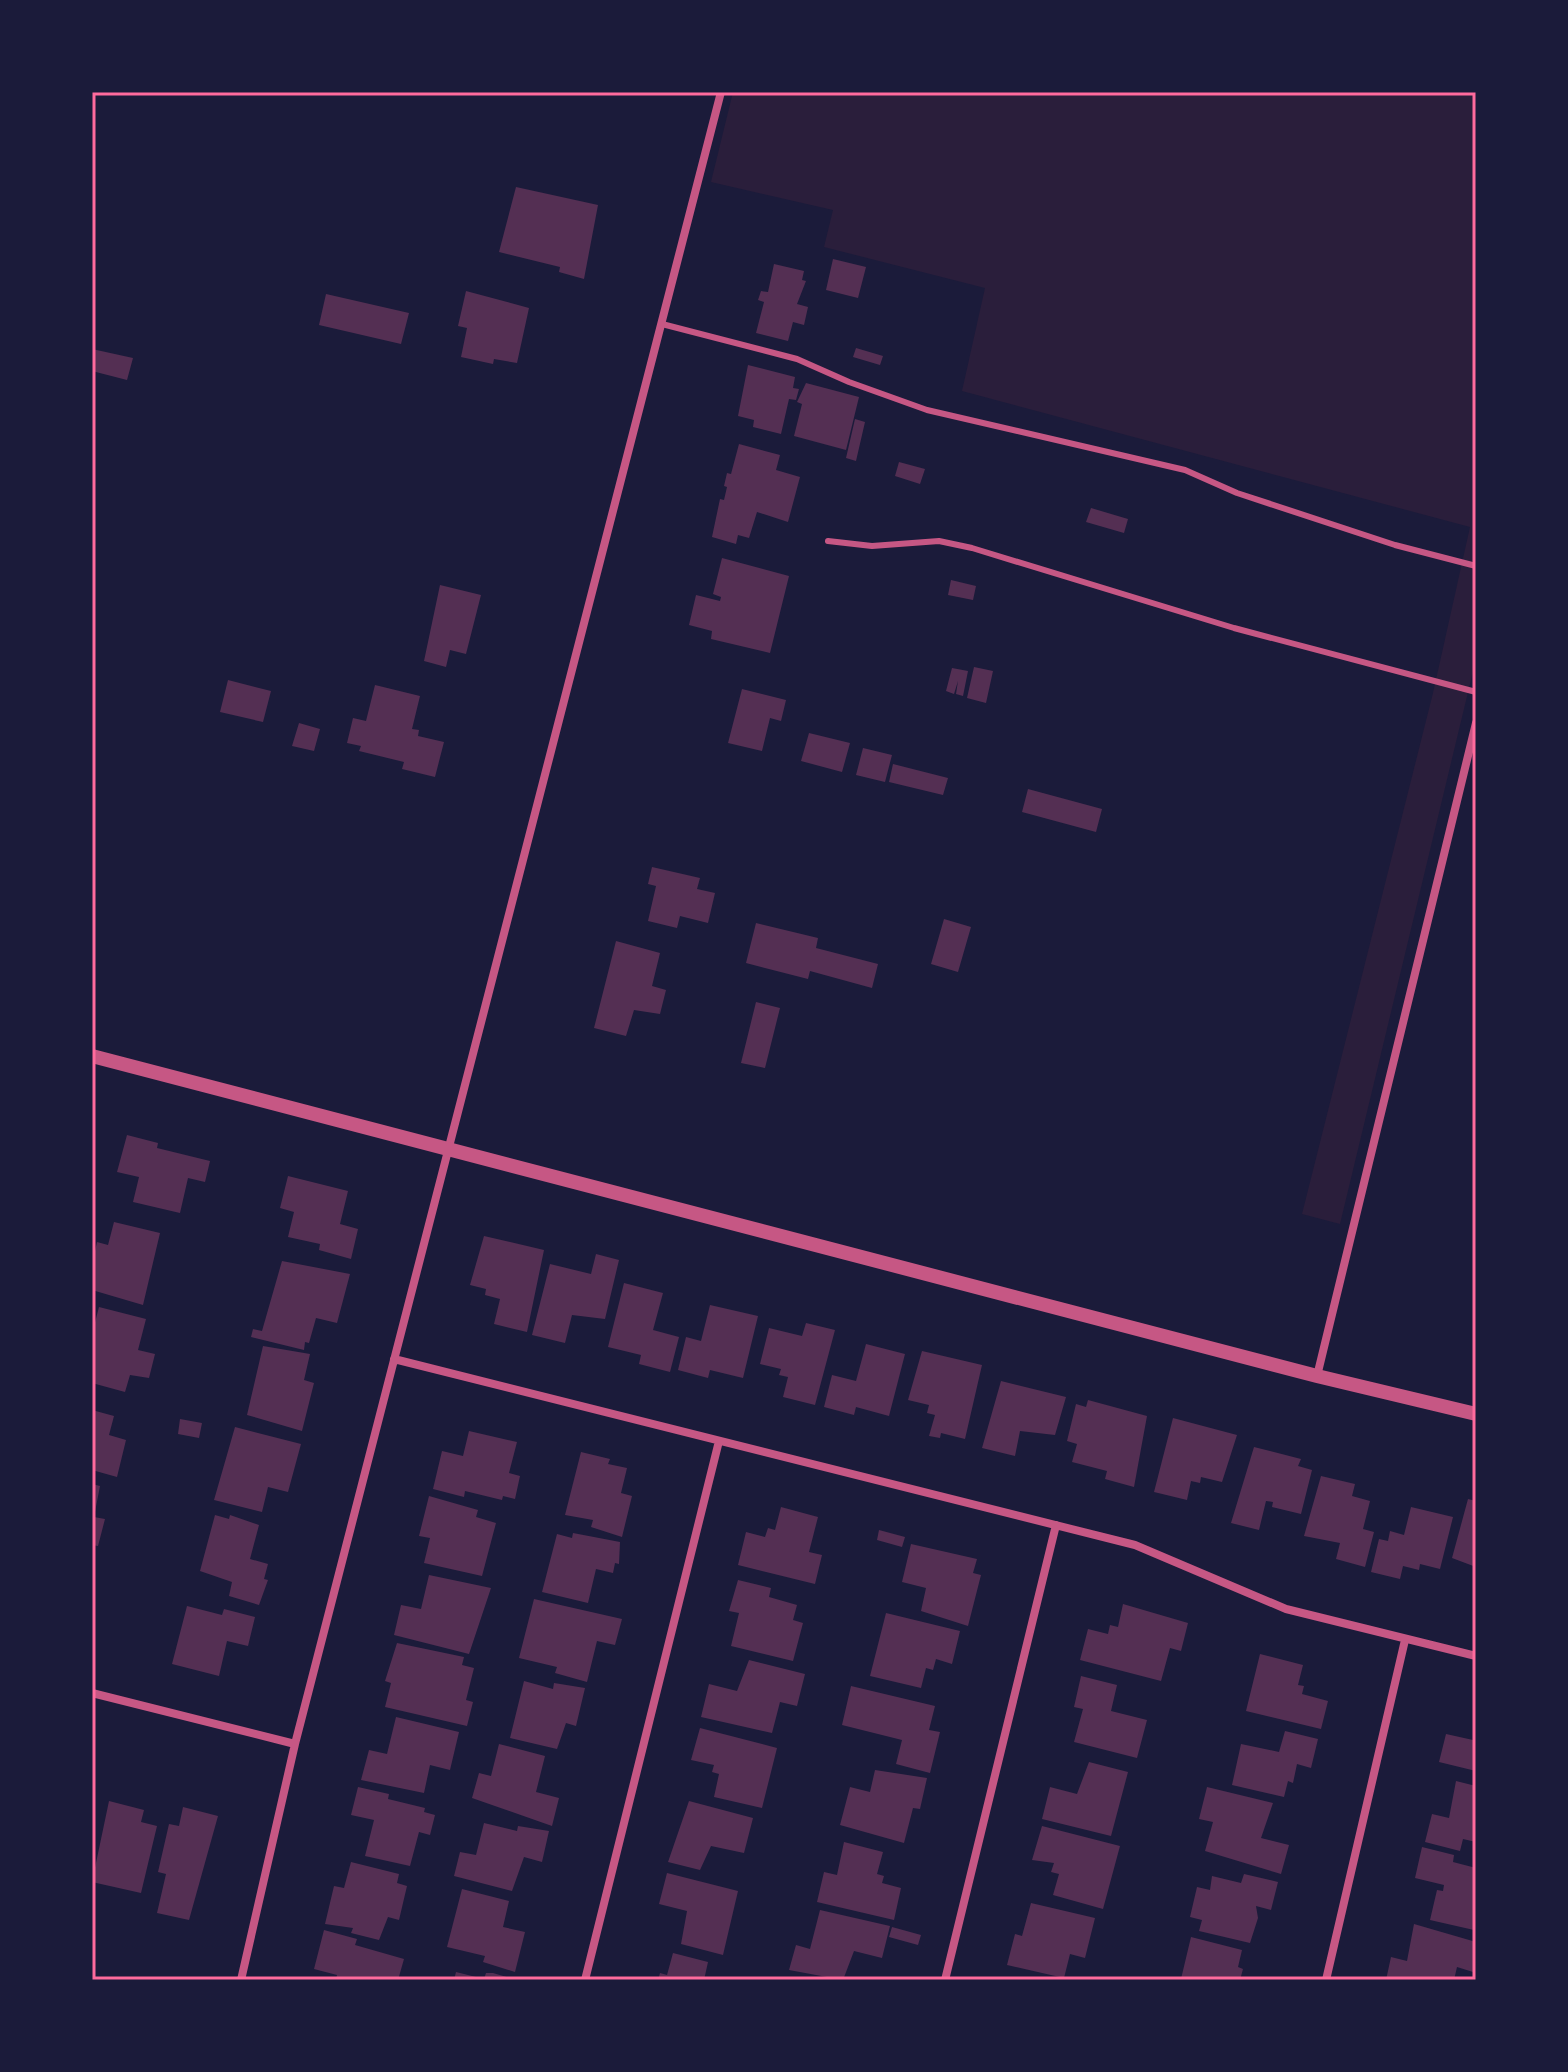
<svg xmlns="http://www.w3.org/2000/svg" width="1568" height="2072" font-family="'Nunito Sans',sans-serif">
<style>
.green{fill:#2a1e3b}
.building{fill:#542f53}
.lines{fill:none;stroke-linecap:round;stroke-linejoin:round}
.service{stroke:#c65784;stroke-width:6}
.minor{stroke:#c65784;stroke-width:8}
.tertiary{stroke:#c65784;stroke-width:14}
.neatline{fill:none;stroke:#ff6b9d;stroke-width:3}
</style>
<rect width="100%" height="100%" fill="#1b1b3a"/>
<path class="green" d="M733 92H1476V659L1340 1224 1302 1214 1433 693 1470 527 962 391 985 288 824 247 833 210 711 182Z"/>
<path class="building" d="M516 187 598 205 584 279 559 272 560 267 499 252Z
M833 259 866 267 858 298 826 290Z
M774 264 804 271 802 280 806 281 797 304 808 307 804 325 793 322 788 341 756 333 764 302 758 300 761 291 768 292Z
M466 291 529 308 517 363 494 359 493 364 461 357 467 328 458 326Z
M326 294 409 313 401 344 319 325Z
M856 348 883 356 880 365 853 357Z
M92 349 133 358 127 380 92 371Z
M748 365 795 377 793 388 799 389 796 400 789 399 781 434 753 427 754 420 738 416Z
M806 383 859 397 846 450 794 436 802 404 797 402Z
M855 419 865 422 856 461 846 458Z
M739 444 780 455 776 470 800 477 788 522 757 512 749 538 738 535 736 544 712 537 720 499 724 500 727 487 724 486 727 473 731 474Z
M899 462 925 469 920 484 895 476Z
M1091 508 1128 519 1124 533 1086 522Z
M722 558 789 576 770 653 711 639 712 631 689 625 696 595 720 601 721 597 713 594Z
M951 580 976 586 973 600 948 595Z
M440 585 481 595 466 654 450 650 446 667 424 661Z
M974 667 993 671 986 703 967 698Z
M952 668 968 671 963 696 956 694 958 681 954 694 946 691Z
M228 680 271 691 263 722 220 712Z
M375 685 420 696 412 729 419 730 418 736 444 742 435 777 402 769 404 762 359 751 361 746 347 743 353 718 366 721Z
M742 689 786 700 781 721 770 718 762 751 728 743Z
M299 723 320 729 314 751 292 746Z
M809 733 850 743 842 772 801 761Z
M863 748 892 755 885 782 856 775Z
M893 764 948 778 943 795 889 782Z
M1028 789 1102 809 1096 832 1022 812Z
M652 867 700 878 697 889 715 893 708 923 680 916 677 928 648 921 656 886 648 884Z
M944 919 971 927 958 972 931 964Z
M756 923 818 938 816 948 878 964 872 988 810 971 808 979 746 963Z
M616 941 660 953 652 986 666 990 660 1014 634 1010 626 1036 594 1028Z
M756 1002 780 1008 765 1068 741 1063Z
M127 1135 158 1143 157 1148 210 1161 205 1182 188 1178 180 1213 133 1202 139 1177 117 1172Z
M288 1176 348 1191 340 1224 358 1229 351 1259 319 1250 320 1244 288 1237 294 1212 280 1208Z
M114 1222 160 1233 143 1305 92 1290V1265L97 1242 108 1245Z
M484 1236 544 1250 527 1332 494 1324 500 1299 485 1295 486 1289 470 1285Z
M596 1254 619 1260 605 1319 572 1315 565 1343 532 1335 550 1264 591 1274Z
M282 1261 350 1274 337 1323 316 1318 309 1343 305 1342 304 1350 251 1337 253 1329 262 1331Z
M624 1283 663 1293 653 1330 679 1337 670 1372 639 1364 641 1355 608 1347Z
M710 1305 758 1316 743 1378 710 1370 708 1378 678 1370 686 1337 701 1341Z
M99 1307 146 1319 138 1350 155 1354 149 1378 130 1375 125 1392 92 1383V1334Z
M806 1323 835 1330 815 1405 783 1397 788 1377 779 1375 781 1369 760 1364 769 1328 802 1336Z
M866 1344 905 1354 889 1416 856 1407 854 1415 824 1407 832 1375 856 1381Z
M263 1346 310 1354 304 1380 314 1383 302 1431 247 1415Z
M922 1351 982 1365 965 1439 941 1433 940 1438 929 1436 935 1415 927 1413 929 1405 908 1400Z
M1001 1381 1066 1397 1055 1435 1020 1431 1015 1456 982 1448Z
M1088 1400 1147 1416 1134 1487 1105 1479 1107 1471 1072 1462 1077 1444 1067 1441 1076 1404 1086 1407Z
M92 1410 114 1416 109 1435 126 1440 117 1477 92 1470Z
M1173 1418 1237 1435 1222 1482 1201 1477 1200 1483 1191 1481 1187 1500 1154 1492Z
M180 1419 202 1423 199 1438 178 1434Z
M235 1427 301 1444 288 1492 268 1487 262 1512 214 1500Z
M469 1431 517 1442 509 1473 520 1476 515 1499 503 1496 502 1500 465 1491 464 1497 433 1489 442 1451 463 1456Z
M1254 1447 1301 1459 1298 1466 1312 1470 1301 1514 1272 1507 1273 1502 1266 1501 1259 1530 1231 1523Z
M581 1452 610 1459 608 1464 627 1468 621 1493 632 1496 622 1537 591 1527 593 1520 565 1515Z
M1321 1476 1355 1484 1352 1496 1370 1501 1363 1529 1374 1532 1365 1567 1336 1559 1340 1543 1304 1536Z
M92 1484 100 1486 94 1517 105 1519 98 1546 92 1545Z
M429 1496 478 1510 476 1517 496 1523 482 1576 424 1563 430 1538 419 1536Z
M1468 1499 1476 1501V1567L1452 1558Z
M781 1507 818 1517 809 1552 822 1555 815 1584 738 1565 746 1532 765 1537 768 1528 775 1530Z
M1411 1507 1453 1517 1440 1569 1420 1564 1419 1570 1403 1566 1400 1579 1371 1572 1379 1539 1388 1541 1390 1531 1404 1535Z
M215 1515 229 1519 230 1515 259 1525 250 1559 268 1564 264 1579 268 1580 259 1605 229 1596 232 1582 200 1571Z
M879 1530 905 1537 902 1547 877 1540Z
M573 1533 620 1542 619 1564 615 1563 613 1573 596 1569 588 1603 542 1592 557 1534 572 1538Z
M911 1544 977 1559 973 1573 981 1575 968 1626 921 1611 926 1588 902 1582Z
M429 1575 491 1588 469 1654 394 1635 401 1605 421 1609Z
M738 1580 771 1588 769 1597 797 1605 793 1620 803 1623 793 1661 731 1646 739 1613 729 1611Z
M534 1599 622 1619 615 1645 597 1641 587 1682 555 1673 557 1667 519 1658Z
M1123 1604 1188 1623 1181 1651 1170 1648 1161 1681 1080 1660 1088 1629 1108 1634 1110 1625 1118 1627Z
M187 1606 222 1615 224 1609 255 1617 248 1646 227 1641 219 1676 172 1664Z
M886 1613 960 1631 952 1664 936 1659 933 1670 926 1668 921 1688 870 1676Z
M397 1643 464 1657 462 1665 474 1668 466 1700 473 1702 467 1726 385 1707 391 1683 385 1681Z
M1260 1654 1303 1665 1298 1685 1304 1686 1302 1694 1328 1701 1321 1729 1246 1711Z
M749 1660 805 1674 797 1706 780 1702 772 1733 701 1717 709 1684 737 1691Z
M1081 1676 1117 1685 1111 1711 1147 1720 1137 1758 1074 1742 1083 1709 1074 1707Z
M524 1681 553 1689 554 1683 585 1688 576 1726 566 1723 557 1749 510 1738Z
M851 1686 935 1706 929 1730 940 1732 930 1773 896 1764 902 1740 842 1725Z
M396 1717 459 1732 450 1770 430 1765 424 1793 361 1780 369 1750 387 1754Z
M700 1728 777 1748 762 1808 714 1797 719 1774 712 1772 714 1765 691 1760Z
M1285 1731 1318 1739 1311 1768 1297 1764 1293 1783 1288 1781 1284 1797 1232 1785 1241 1744 1279 1752Z
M1476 1732V1771L1439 1762 1446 1734 1473 1740Z
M499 1744 545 1756 536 1792 559 1798 552 1826 472 1798 479 1773 491 1776Z
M1089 1762 1128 1772 1111 1836 1042 1819 1050 1787 1077 1794Z
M875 1770 927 1778 920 1809 913 1808 904 1843 840 1825 850 1787 870 1792Z
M1456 1781 1476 1786V1842L1463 1839 1460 1851 1425 1842 1432 1814 1449 1818Z
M358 1787 389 1794 388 1799 425 1808 424 1812 435 1815 430 1835 419 1832 410 1866 365 1856 374 1820 351 1815Z
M1207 1787 1273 1803 1261 1838 1289 1845 1281 1874 1205 1851 1213 1822 1199 1819Z
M109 1801 144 1810 141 1822 157 1826 141 1893 92 1882Z
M689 1801 753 1818 744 1853 711 1846 700 1870 668 1862Z
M183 1807 218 1816 189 1920 157 1913 166 1874 158 1872 169 1824 179 1826Z
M484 1823 517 1831 518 1826 549 1831 542 1862 524 1857 512 1891 454 1876 460 1852 476 1855Z
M1042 1826 1120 1846 1103 1909 1053 1895 1059 1874 1051 1872 1054 1863 1032 1860Z
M844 1842 883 1852 877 1874 884 1876 882 1883 901 1888 894 1920 817 1902 824 1872 837 1875Z
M1422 1847 1454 1855 1453 1862 1476 1868 1474 1930 1430 1920 1437 1890 1443 1891 1444 1885 1415 1878Z
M351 1862 399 1874 397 1883 407 1886 399 1920 388 1917 379 1940 351 1933 353 1928 325 1924 334 1886 344 1888Z
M667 1873 738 1891 723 1955 681 1944 687 1911 659 1904Z
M1244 1874 1278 1882 1271 1910 1256 1906 1258 1918 1250 1943 1199 1931 1202 1920 1190 1917 1197 1887 1210 1890 1212 1876 1241 1883Z
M462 1889 509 1901 503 1927 525 1932 515 1972 483 1962 485 1956 447 1947Z
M1031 1903 1095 1918 1085 1958 1070 1954 1064 1978 1007 1965 1015 1934 1022 1936Z
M820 1910 890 1926 882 1958 854 1951 843 1980 789 1970 796 1945 810 1949Z
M1414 1924 1476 1942 1473 1972 1457 1967 1454 1980H1386L1391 1957 1407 1961Z
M892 1927 921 1935 918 1945 889 1937Z
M324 1930 357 1939 355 1945 404 1959 398 1980H336L337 1975 314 1969Z
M1191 1937 1242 1950 1238 1967 1243 1969 1240 1980 1181 1979Z
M673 1953 708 1962 704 1980H658L660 1973 667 1975Z
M456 1972 484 1979 486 1973H493L517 1980H454Z"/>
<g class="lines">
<path class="service" d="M662 324 797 359 849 382 927 410 1185 470 1237 493 1395 545 1476 566
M828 541 872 546 939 541 972 548 1234 628 1476 692"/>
<path class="minor" d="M394 1359 1135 1545 1286 1609 1476 1656
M1317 1376 1476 723
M92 1693 295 1744
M241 1980 295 1744 721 92
M585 1980 719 1441
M945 1980 1056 1525
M1326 1980 1405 1640"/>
<path class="tertiary" d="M92 1056 1317 1376 1476 1414"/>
</g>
<rect width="1568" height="2072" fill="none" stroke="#1b1b3a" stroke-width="188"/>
<rect x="94" y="94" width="1380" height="1884" class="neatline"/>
</svg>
